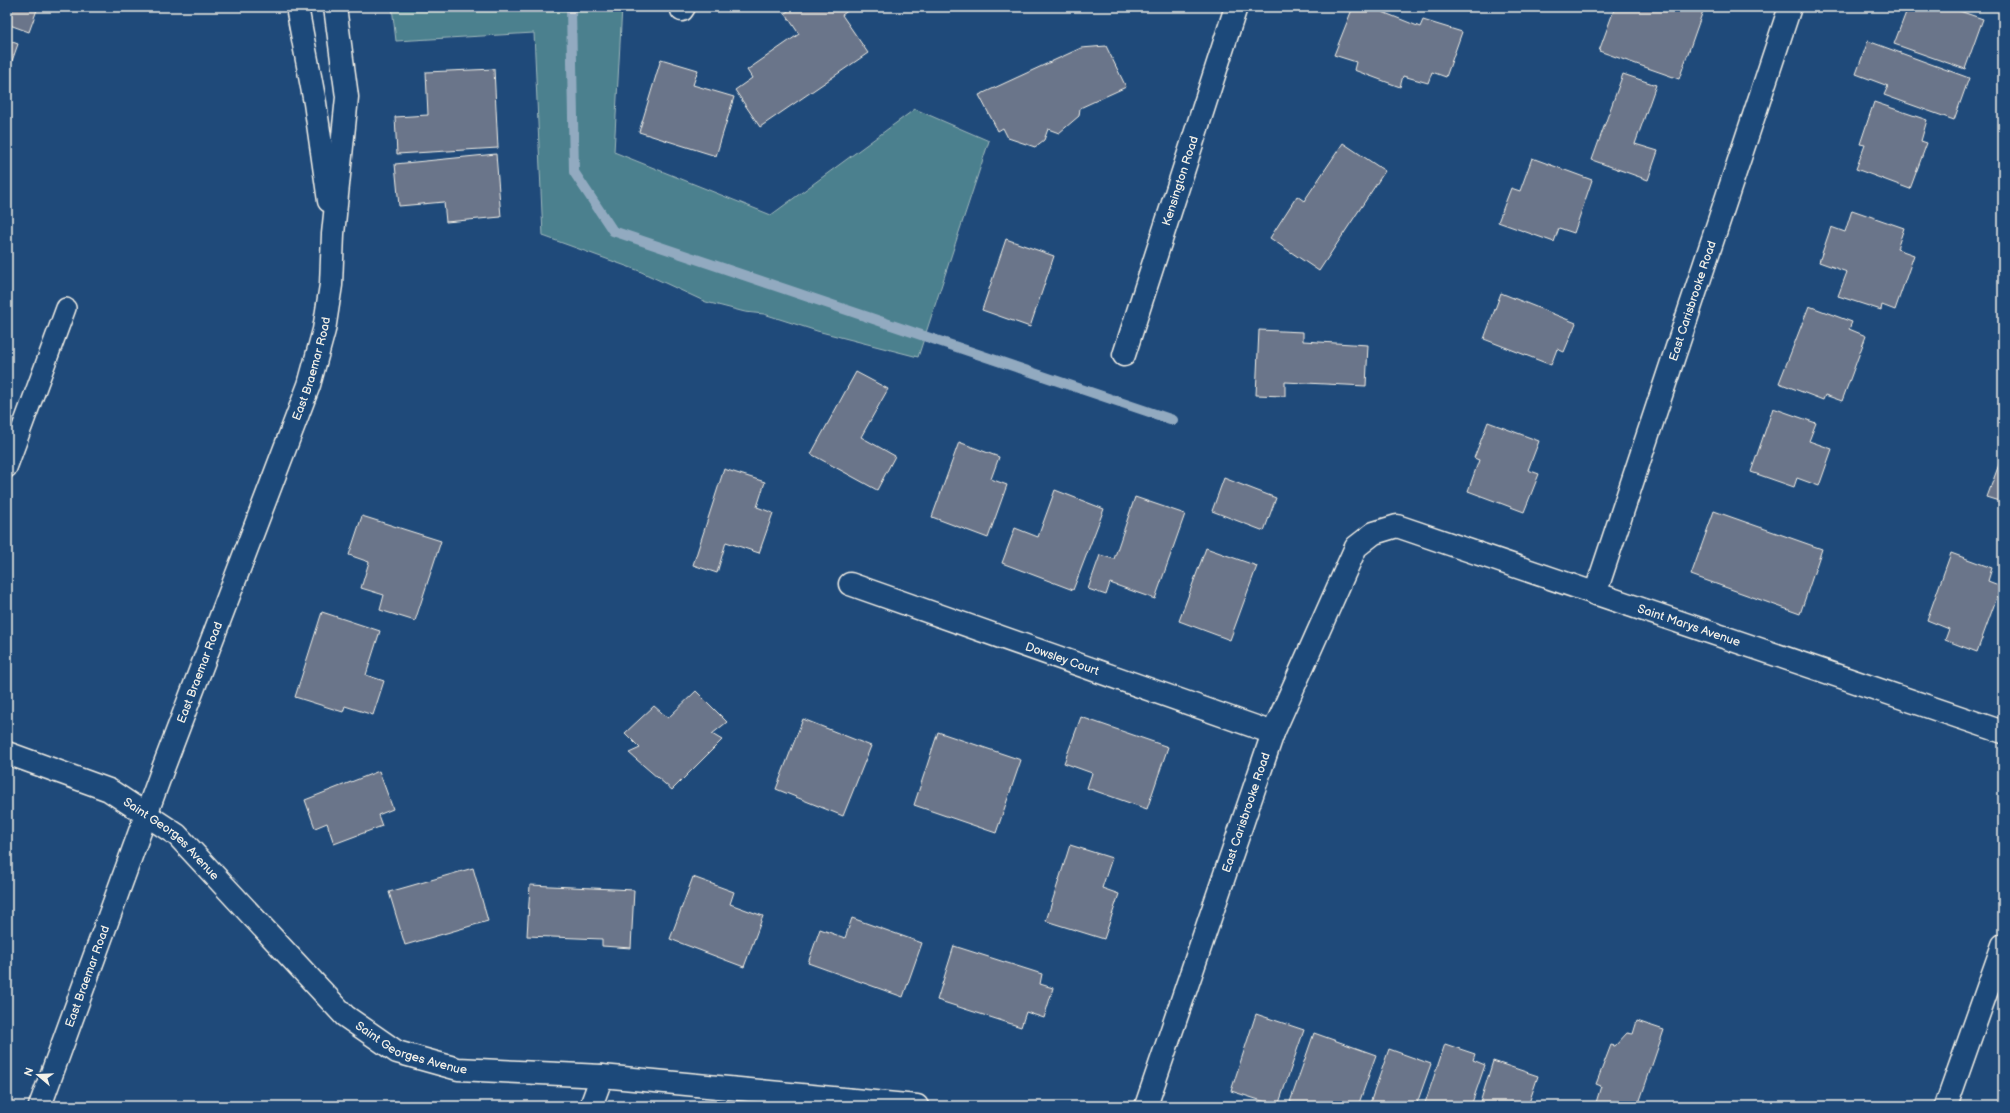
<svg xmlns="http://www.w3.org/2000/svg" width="2010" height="1113" font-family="'Balsamiq Sans',sans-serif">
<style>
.green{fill:#4b808e;stroke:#a0b8bb}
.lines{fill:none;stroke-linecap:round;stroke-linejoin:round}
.stream{stroke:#92aac0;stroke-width:10}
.building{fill:#6b758a;stroke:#f4f1e8}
.lane-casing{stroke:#f4f1e8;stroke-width:22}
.street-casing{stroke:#f4f1e8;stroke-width:25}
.secondary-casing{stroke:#f4f1e8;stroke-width:25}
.lane{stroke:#1f4a7a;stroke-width:19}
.street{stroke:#1f4a7a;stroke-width:22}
.secondary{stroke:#1f4a7a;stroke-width:22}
.labels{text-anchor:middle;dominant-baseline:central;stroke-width:3.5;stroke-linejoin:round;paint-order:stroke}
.street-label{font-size:12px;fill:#f4f1e8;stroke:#1f4a7a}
</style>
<rect width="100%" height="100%" fill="#1f4a7a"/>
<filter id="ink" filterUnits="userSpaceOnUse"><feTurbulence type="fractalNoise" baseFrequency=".025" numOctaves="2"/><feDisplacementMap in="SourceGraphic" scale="8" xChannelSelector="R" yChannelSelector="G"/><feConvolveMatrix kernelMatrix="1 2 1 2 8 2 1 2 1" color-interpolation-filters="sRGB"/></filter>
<g filter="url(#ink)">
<path class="green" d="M392 7H622L614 152 771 215 915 109 989 141 918 357 817 331 764 314 745 312 706 302 637 270 543 236 534 33 396 41Z"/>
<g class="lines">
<path class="stream" d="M571 7 574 172 613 231 1173 420"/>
</g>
<path class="building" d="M7 7H38L29 32 7 24Z
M794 7H853L842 15 868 53 760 127 735 90 752 78 747 70 799 34 785 13Z
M1353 7H1370L1420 27 1423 20 1462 32 1446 77 1432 72 1428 83 1403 76 1400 87 1354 70 1356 62 1334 55Z
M1615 7 1704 8 1679 79 1599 51Z
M1908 7H1948L1983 19 1965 69 1894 44Z
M7 40 18 44 7 75Z
M1868 41 1969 78 1954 120 1884 95 1888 86 1856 74Z
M1106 46 1126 87 1080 108 1079 116 1059 133 1048 129 1044 140 1035 147 1008 138 1003 128 998 131 979 95 1081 48Z
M661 59 698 70 693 85 734 97 716 156 639 132Z
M494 69 498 148 397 154 395 117 428 115 426 72Z
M1623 74 1656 85 1635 144 1658 151 1648 180 1592 160Z
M1874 102 1927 120 1921 141 1927 143 1910 189 1856 169 1865 145 1860 144Z
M1343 143 1385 171 1319 271 1270 238 1297 196 1304 201Z
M496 154 501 217 446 222 444 202 399 206 395 164Z
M1532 158 1592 180 1574 233 1559 228 1554 242 1498 222 1511 188 1520 191Z
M1852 210 1904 228 1897 249 1914 255 1895 310 1882 305 1881 310 1838 296 1847 272 1819 262 1831 227 1845 232Z
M1006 239 1054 256 1030 327 982 310Z
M1501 293 1576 323 1564 352 1557 349 1551 365 1484 339Z
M1809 306 1852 322 1849 329 1866 336 1842 401 1825 395 1823 400 1779 383Z
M1259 330 1303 332V341L1368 345 1366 386 1285 382V396L1256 395Z
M856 372 888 389 861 437 895 456 877 490 811 454Z
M1773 408 1816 423 1809 441 1832 449 1819 486 1797 478 1794 487 1751 472Z
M1488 422 1539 441 1528 470 1539 474 1524 512 1468 491 1479 460 1474 458Z
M959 442 999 457 991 479 1007 485 988 538 932 517Z
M2001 459 2003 460V502L1987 497Z
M724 469 765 482 757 507 773 513 759 553 726 542 717 573 693 565Z
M1224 478 1276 498 1264 531 1212 511Z
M1055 490 1104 509 1073 590 1002 563 1015 528 1038 537Z
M1135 497 1185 514 1155 599 1110 583 1106 595 1088 589 1100 555 1114 559Z
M1714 511 1822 549 1800 614 1691 575Z
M362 516 441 541 415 621 380 610 384 595 361 588 369 562 349 555Z
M1206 548 1257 566 1230 640 1179 621Z
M1951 553 1992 568 1988 581 2001 586 1977 652 1945 640 1949 629 1927 620Z
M322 612 380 631 366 675 384 681 373 715 345 706 343 712 295 697Z
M696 691 727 722 712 734 722 740 672 790 629 753 640 748 625 733 654 706 668 718Z
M1081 717 1168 747 1147 809 1087 788 1092 773 1064 763Z
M803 719 871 746 843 816 776 789Z
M938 732 1021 760 996 833 914 805Z
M379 771 393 809 378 815 382 826 334 844 327 823 315 828 305 800Z
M1070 845 1112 858 1102 888 1119 894 1104 939 1046 921Z
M473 868 488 921 405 945 389 892Z
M693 877 734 892 730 904 763 916 744 967 670 939Z
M530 885 634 890 631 948 602 946V939L527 936Z
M852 918 922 943 903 997 808 963 820 929 845 938Z
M954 946 1042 974 1040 984 1053 988 1044 1018 1026 1012 1021 1027 937 1000Z
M1256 1014 1304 1030 1278 1106 1231 1091Z
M1637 1021 1664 1030 1638 1106H1595L1601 1086 1596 1084 1611 1045 1615 1046 1627 1033 1633 1034Z
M1314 1033 1376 1055 1358 1106H1301L1290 1102Z
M1445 1044 1475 1054 1473 1060 1485 1065 1471 1106H1424Z
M1389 1049 1431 1064 1416 1106H1369Z
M1493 1061 1538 1076 1528 1106H1479Z"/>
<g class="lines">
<g class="lane-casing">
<path id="lane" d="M7 468 66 308"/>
</g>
<g class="street-casing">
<g id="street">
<path d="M682 10 684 7"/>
<path id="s1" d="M1124 355 1236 7"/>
<path id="s2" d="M850 584 1273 733"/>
<path id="s3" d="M1595 594 1790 7"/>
<path id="s4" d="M7 753 109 790 177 835 345 1016 397 1052 458 1069 602 1076 917 1106"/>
<path d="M591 1106 602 1076"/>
<path id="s5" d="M1146 1106 1273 733 1356 547 1374 533 1397 526 2003 732"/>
<path d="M1946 1106 2003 945"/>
</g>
</g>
<g class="secondary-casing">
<g id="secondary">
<path d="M297 7 315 103 329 201"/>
<path id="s6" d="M40 1106 162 771 309 385 324 330 331 285 333 234 347 97 335 7"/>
</g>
</g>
<use href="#lane" class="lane"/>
<use href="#street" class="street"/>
<use href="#secondary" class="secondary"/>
</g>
</g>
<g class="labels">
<g class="street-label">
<text stroke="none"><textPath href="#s1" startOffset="183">Kensington Road</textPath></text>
<text stroke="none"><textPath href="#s3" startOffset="309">East Carisbrooke Road</textPath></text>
<text stroke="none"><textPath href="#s6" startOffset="786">East Braemar Road</textPath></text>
<text stroke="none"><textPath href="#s5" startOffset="953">Saint Marys Avenue</textPath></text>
<text stroke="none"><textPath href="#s2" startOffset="225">Dowsley Court</textPath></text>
<text stroke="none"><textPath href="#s6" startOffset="462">East Braemar Road</textPath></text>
<text stroke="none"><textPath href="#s5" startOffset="310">East Carisbrooke Road</textPath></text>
<text stroke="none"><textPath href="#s4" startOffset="188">Saint Georges Avenue</textPath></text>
<text stroke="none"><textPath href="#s6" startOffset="138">East Braemar Road</textPath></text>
<text stroke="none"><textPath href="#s4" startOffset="512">Saint Georges Avenue</textPath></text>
</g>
</g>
<rect width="2010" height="1113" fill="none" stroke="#1f4a7a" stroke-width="24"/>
<rect x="12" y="12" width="1986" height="1089" fill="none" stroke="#f4f1e8" stroke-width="1.5" filter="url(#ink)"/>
<g transform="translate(38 1075) rotate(289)" stroke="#1f4a7a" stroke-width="3" paint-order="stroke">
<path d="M0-3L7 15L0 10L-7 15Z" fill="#f4f1e8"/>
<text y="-6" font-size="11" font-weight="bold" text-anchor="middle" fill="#f4f1e8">N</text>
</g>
</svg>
